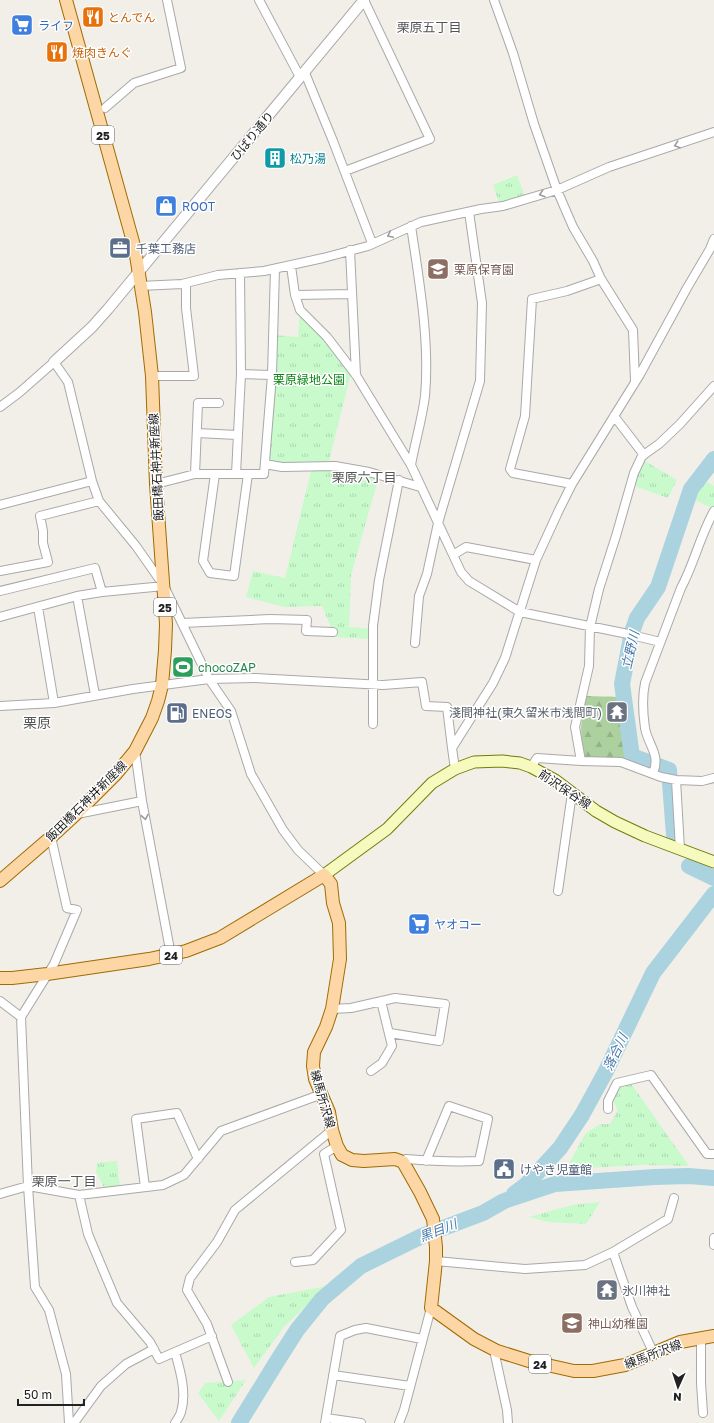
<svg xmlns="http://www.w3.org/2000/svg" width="714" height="1423" font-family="'Golos Text','Noto Sans JP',sans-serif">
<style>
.forest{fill:url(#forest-firs)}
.park{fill:url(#park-tufts)}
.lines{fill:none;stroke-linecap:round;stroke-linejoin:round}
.river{stroke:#aad3df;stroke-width:16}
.minor-casing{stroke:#a9a9a9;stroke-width:10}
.tertiary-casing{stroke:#a9a9a9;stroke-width:12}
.secondary-casing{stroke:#707d05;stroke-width:13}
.primary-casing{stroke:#a06b00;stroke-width:14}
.minor{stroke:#fff;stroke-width:8}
.tertiary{stroke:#fff;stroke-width:10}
.secondary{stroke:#f7fabf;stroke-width:11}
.primary{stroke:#fcd6a4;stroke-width:12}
.oneway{stroke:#9c9c9c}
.labels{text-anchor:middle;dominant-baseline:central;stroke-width:3;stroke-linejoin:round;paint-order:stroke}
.shield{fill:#fff;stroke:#646464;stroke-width:1}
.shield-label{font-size:11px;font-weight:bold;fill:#222}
.food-label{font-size:12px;fill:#c56008;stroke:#fff;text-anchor:start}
.shop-label{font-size:12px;fill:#366cbe;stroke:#fff;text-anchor:start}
.street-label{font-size:12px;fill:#222;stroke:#fff}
.culture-label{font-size:12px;fill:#0d838f;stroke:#fff;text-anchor:start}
.service-label{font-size:12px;fill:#4e5e75;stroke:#fff;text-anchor:start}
.education-label{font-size:12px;fill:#785e54;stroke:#fff;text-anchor:start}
.park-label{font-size:12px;fill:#0c8416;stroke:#fff}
.leisure-label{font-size:12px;fill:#27864d;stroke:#fff;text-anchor:start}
.worship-label{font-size:12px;fill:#5b616d;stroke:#fff;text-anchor:end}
.neighbourhood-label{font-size:13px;fill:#555;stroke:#fff}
.water-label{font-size:13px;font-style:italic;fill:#4a7aab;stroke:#fff}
.quarter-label{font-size:14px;fill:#555;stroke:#fff}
</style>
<defs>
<pattern id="forest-firs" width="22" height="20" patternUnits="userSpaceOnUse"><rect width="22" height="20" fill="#add19e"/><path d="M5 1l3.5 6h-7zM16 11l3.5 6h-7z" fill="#95b388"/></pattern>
<pattern id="park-tufts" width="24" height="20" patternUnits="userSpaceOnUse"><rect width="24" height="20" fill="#c8facc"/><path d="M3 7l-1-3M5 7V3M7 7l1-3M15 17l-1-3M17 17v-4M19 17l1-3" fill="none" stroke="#acd6af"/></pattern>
</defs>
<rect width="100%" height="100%" fill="#f2efe9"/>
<path class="forest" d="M585 696 620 697 631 762C616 757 602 757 586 758L582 754 581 727Z"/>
<path class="park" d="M517 175 526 199 500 206 493 185Z
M300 310 352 369 328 465 379 476 351 575 349 627 373 629V639L333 637V632L322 606 284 607 246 597 253 571 285 578 312 467 265 464 274 335 298 337Z
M643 460 677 480 668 498 634 486Z
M704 480 714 486V509L693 499Z
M630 1082 689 1166 644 1165 566 1169 585 1134 600 1124H610L618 1110 613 1101 620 1084Z
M117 1161 120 1187 105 1189 96 1172 97 1163Z
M600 1202 586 1224 548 1222 529 1217 572 1205Z
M327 1286 284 1327 254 1368 231 1325 269 1297Z
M246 1380 219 1421 198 1393 205 1383Z"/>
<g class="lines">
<path class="river" d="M674 835 669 770 632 756 622 684 632 632 637 618 658 587 691 489 714 459
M689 866 714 878
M514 1194 526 1185 560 1148 582 1115 606 1071 653 973 714 894
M239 1423 276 1363 297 1330 322 1299 361 1266 422 1236 483 1213 504 1201 555 1184 655 1177 688 1176 714 1178"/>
<g class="minor-casing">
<path id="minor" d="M259 0 300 77
M494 0 513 53 534 124 557 190 573 227 593 261 601 279 633 330 635 381
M305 73 333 141 372 243
M105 108 134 83 181 68 167 0
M345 171 430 139 364 0
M350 250 356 375
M291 266 295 295 300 310 327 337 356 375 411 465 461 572 469 581 520 612 628 634 660 642
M140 286 182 284 218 275 264 271 323 258 368 246 421 222 481 209 503 206 557 190 609 167 714 132
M295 295 352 294
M241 374 272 375
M152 376H194L186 308V284
M0 407 20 392 54 362 68 382 92 481 99 501 136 546 164 586 209 679 231 711 251 774 283 830 298 850 324 875
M614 416 644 455
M197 433 237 435
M265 464 282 467 335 466 369 472 420 487
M411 465C415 442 422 420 425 396 430 341 419 280 411 226
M195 474 198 403H219
M215 474 203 561 210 573 234 576 248 474
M236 474 241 374 240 273
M156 484 195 474H264L272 375 275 269
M572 484 513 473 510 469 525 416 532 299 567 291 601 279
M0 505 92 481
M453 555 466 547 536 560
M0 571 48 562 43 543V531L40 516 99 501
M0 591 95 568 102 592
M77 596 95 695
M38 607 54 703
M0 617 77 596 102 592 164 586
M182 623 270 619 307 620 306 631 333 632
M415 643 419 596 427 574 438 523 480 381 482 303 469 212
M0 706 54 703 133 689 209 679 255 678 383 685 422 682 426 706 447 707 452 748
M373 724V626L379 580 399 480
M135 751 142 801 171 955
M581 761 575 727 589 666 590 627 599 589 616 536 634 473 642 456 659 444 680 424 714 386
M531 767 537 758 581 761 621 762 661 777 676 780 702 781 714 778
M455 769 452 748 493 683 505 658 536 560 559 510 572 484 639 376 687 288 710 249 714 239
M653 773C661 755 648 745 645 728 643 714 642 697 645 683L681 588C694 564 700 536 714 511
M676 780 680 849
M77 814 142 801
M558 891 572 793
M0 1001 21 1017 28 1186 79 1195 163 1185 184 1175 221 1131 322 1094
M332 1009 351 1008 395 998 445 1004 439 1041 390 1033
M21 1017 54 964 77 910 67 908 51 837
M371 1071 382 1063 392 1046 381 1001
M608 1109V1101L617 1083 651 1075 707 1154H714
M403 1162 406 1159C430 1161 454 1162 479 1161L488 1119 449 1106 426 1161
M145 1187 136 1119 177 1113 198 1159
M0 1194 28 1186 35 1287 49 1310 66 1374 69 1423
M79 1195 88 1234 117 1303 150 1342 159 1359 175 1352C180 1370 187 1393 181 1412 180 1416 177 1420 175 1423
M714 1238V1245
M613 1252 632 1307 654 1354
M436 1261 525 1269 585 1265 613 1252 668 1219 674 1198
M295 1262 313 1260 341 1230 324 1154 337 1146
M701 1338V1383L703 1413
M497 1351 495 1355 507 1410 508 1423
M175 1352 212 1336
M333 1375 410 1386
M228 1382 207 1324 187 1290 190 1278 217 1242 235 1210 332 1130
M326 1418 361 1423
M74 1423 101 1386 126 1364 154 1349
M325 1423 340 1336 355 1330 366 1328 422 1339
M399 1423 404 1410 431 1308"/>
</g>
<g class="tertiary-casing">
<path id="tertiary" d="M54 362 92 327 108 309 364 0"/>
</g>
<g class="secondary-casing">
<path id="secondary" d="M324 875 387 829 432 783 455 769 474 762 502 761 520 763 531 767 555 780 596 811 615 822 645 836 714 862"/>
</g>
<g class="primary-casing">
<path id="primary" d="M0 881 51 837 76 814 116 774 135 751 152 718 158 701 162 685 165 650 166 624 156 484 152 376 145 312 135 249 66 0
M0 978H12L47 974 149 959 186 951 220 938 324 875 331 884 333 903 339 923 340 959 332 1009 326 1027 314 1052 313 1066 315 1079 329 1112 332 1130 337 1146 342 1155 352 1160 364 1161 395 1159 403 1162 420 1192 433 1219 436 1247V1261L431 1308 474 1339 497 1351 529 1361 574 1371H593L625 1365 680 1342 714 1336"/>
</g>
<use href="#minor" class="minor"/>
<use href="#tertiary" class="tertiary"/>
<use href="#secondary" class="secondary"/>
<use href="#primary" class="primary"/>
</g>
<defs><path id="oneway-chevron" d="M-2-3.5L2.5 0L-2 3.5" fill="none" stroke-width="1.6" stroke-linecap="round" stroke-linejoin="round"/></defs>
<g class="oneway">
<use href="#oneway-chevron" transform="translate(677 145) rotate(161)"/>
<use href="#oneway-chevron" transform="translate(542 194) rotate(162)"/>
<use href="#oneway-chevron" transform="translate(390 235) rotate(155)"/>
<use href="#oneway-chevron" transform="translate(145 817) rotate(80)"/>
</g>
<defs>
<g id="restaurant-square" transform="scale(1.15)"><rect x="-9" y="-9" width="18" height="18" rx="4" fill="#e8710a" stroke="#fff"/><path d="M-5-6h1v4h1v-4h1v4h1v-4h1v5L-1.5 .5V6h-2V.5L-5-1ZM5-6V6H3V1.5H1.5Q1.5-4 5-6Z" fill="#fff"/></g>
<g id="supermarket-square" transform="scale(1.15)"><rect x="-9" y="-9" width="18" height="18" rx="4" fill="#3f7fe0" stroke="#fff"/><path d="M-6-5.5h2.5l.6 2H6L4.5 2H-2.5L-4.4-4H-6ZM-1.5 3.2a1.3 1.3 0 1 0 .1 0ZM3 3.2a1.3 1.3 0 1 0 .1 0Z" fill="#fff"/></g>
<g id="building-square" transform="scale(1.15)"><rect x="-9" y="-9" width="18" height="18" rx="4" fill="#0f9aa8" stroke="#fff"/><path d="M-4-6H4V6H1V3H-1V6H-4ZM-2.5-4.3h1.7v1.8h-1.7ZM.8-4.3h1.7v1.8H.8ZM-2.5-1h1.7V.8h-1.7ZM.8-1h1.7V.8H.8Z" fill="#fff"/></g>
<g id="shop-square" transform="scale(1.15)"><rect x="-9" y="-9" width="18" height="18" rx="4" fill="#3f7fe0" stroke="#fff"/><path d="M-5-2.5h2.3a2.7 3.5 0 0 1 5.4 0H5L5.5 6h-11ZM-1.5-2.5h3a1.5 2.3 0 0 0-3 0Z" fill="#fff"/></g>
<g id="office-square" transform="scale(1.15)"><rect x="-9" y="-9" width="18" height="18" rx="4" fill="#5c6f8a" stroke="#fff"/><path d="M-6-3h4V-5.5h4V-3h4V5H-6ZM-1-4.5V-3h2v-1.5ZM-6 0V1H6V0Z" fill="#fff"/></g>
<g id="school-square" transform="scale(1.15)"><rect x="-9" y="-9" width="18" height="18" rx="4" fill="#8d6e63" stroke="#fff"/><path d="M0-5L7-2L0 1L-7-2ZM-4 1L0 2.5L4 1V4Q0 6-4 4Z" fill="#fff"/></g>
<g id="stadium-square" transform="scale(1.15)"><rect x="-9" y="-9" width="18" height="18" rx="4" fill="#2e9e5b" stroke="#fff"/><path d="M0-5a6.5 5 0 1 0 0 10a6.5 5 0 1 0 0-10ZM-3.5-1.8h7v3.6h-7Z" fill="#fff"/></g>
<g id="temple-square" transform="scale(1.15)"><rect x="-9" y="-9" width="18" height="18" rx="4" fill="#6b7280" stroke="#fff"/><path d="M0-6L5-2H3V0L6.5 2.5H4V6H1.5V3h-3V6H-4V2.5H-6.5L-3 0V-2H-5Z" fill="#fff"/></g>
<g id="fuel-square" transform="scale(1.15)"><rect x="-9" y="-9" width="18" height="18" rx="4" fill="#5c6f8a" stroke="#fff"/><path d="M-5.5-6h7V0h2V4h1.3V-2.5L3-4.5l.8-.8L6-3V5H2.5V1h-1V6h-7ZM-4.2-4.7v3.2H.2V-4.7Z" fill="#fff"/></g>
<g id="civic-square" transform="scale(1.15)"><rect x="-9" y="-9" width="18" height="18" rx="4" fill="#5c6f8a" stroke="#fff"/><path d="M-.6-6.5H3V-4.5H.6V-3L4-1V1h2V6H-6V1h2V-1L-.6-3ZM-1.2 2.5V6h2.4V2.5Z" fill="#fff"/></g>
</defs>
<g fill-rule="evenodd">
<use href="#restaurant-square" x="93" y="17"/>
<use href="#supermarket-square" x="22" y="25"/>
<use href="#restaurant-square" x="57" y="52"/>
<use href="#building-square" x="275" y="158"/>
<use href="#shop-square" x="166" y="206"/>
<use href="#office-square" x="120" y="248"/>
<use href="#school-square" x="438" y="269"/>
<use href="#stadium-square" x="183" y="667"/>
<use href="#temple-square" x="617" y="712"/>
<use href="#fuel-square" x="177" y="713"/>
<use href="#supermarket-square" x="419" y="924"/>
<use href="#civic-square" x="504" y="1169"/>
<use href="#temple-square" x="607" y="1290"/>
<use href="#school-square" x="572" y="1323"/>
</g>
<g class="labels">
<g class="shield">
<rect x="92" y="126" width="22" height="18" rx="3"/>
<rect x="154" y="598" width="22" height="18" rx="3"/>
<rect x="160" y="946" width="22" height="18" rx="3"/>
<rect x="529" y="1355" width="22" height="18" rx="3"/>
</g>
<g class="shield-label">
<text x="103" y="135">25</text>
<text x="165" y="607">25</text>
<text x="171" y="955">24</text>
<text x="540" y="1364">24</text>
</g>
<g class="food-label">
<text x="108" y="17">とんでん</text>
<text x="72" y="52">焼肉きんぐ</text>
</g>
<g class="shop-label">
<text x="38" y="25">ライフ</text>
<text x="182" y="206">ROOT</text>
<text x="434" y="924">ヤオコー</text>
</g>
<g class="street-label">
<text transform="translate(252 136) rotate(-50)">ひばり通り</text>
<text transform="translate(156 467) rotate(-93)">飯田橋石神井新座線</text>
<text transform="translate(565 789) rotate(34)">前沢保谷線</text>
<text transform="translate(86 801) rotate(-45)">飯田橋石神井新座線</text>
<text transform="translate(323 1099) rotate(74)">練馬所沢線</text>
<text transform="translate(653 1354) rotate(-21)">練馬所沢線</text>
</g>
<g class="culture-label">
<text x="290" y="158">松乃湯</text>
</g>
<g class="service-label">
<text x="136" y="248">千葉工務店</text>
<text x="192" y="713">ENEOS</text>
<text x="520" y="1169">けやき児童館</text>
</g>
<g class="education-label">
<text x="454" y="269">栗原保育園</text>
<text x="588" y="1323">神山幼稚園</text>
</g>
<g class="park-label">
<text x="309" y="379">栗原緑地公園</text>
</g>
<g class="leisure-label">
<text x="198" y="667">chocoZAP</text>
</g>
<g class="worship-label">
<text x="602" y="712">淺間神社(東久留米市浅間町)</text>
<text x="622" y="1290" text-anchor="start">氷川神社</text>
</g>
<g class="neighbourhood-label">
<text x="429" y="27">栗原五丁目</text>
<text x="364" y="477">栗原六丁目</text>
<text x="64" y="1181">栗原一丁目</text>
</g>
<g class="water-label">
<text transform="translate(630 650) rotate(-77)">立野川</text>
<text transform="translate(615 1052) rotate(-64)">落合川</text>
<text transform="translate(438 1230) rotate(-21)">黒目川</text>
</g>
<g class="quarter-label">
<text x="37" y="722">栗原</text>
</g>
</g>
<g transform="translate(678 1387) rotate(183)" stroke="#ffffff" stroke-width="3" paint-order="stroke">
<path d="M0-3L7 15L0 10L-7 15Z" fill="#222222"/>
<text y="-6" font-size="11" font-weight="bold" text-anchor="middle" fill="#222222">N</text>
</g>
<path d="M18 1399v6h66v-6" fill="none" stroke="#222222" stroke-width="2"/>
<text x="24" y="1399" font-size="12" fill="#222222" stroke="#ffffff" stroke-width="3" paint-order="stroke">50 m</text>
</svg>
